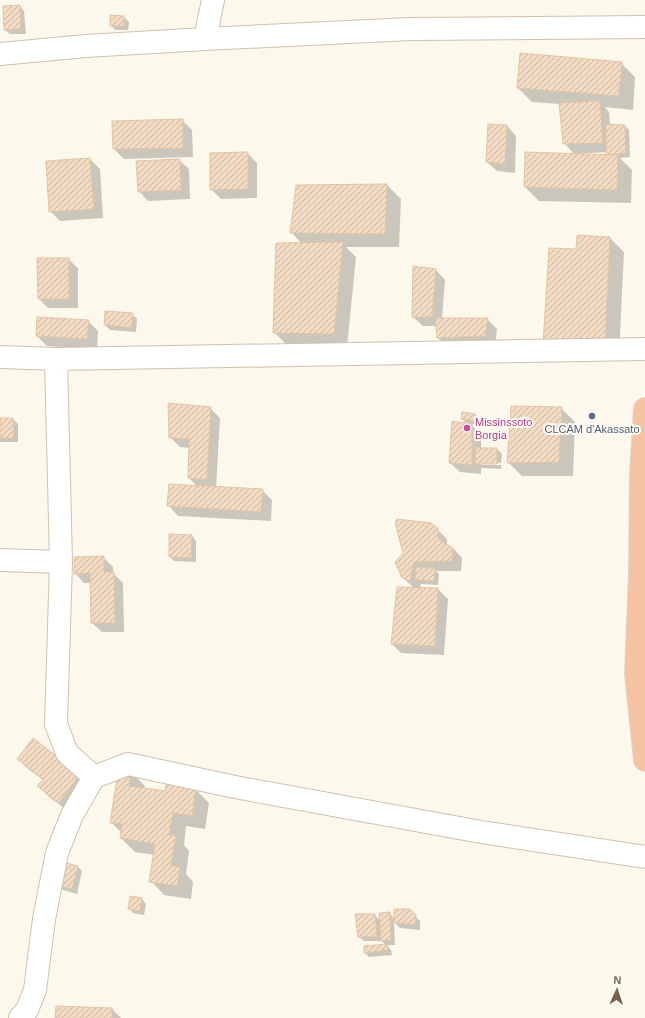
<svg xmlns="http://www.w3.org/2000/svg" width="645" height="1018" font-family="Arial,sans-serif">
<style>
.shadow{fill:#0003}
.building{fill:url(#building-hatch);stroke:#e5c4a4}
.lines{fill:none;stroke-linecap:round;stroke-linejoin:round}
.minor-casing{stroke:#d0c1b0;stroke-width:24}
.highway-casing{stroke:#dcd6d1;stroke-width:24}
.minor{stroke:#fff;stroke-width:22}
.highway{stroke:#f6c2a4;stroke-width:22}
.service-dot{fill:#5c6f8a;stroke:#fffbf3;stroke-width:1.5}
.hotel-dot{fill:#d1479c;stroke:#fffbf3;stroke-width:1.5}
.labels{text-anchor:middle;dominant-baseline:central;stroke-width:4;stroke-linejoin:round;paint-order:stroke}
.hotel-label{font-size:11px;fill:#b23c85;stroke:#fffbf3;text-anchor:start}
.service-label{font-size:11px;fill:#4e5e75;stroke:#fffbf3}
</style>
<defs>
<pattern id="building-hatch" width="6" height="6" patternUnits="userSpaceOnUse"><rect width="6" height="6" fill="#f2dbc3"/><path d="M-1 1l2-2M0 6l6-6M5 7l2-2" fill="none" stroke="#c9b5a1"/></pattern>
</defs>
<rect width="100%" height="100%" fill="#fdf8ec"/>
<path class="shadow" d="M20 6 24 11 26 34H10L5 30Z
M124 17 129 22 128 30H115L111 25Z
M621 63 635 77 633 110 605 107 609 112 610 125 625 126 629 130 630 157 620 158 632 170 631 203 539 201 525 187 607 155V152L574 154 564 143 560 104 532 102 518 88Z
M182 120 192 130 193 157 124 159 114 149 113 122Z
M507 126 516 136 515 173 497 171 487 162Z
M247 153 257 163V198L221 199 211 189Z
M90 159 100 169 103 218 60 221 50 211Z
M179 160 189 169 190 199 148 201 139 191Z
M387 185 401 199 399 247H346L356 257 347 347 288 346 274 332 302 244 291 232Z
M610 238 624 252 619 355 558 359 577 251Z
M68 259 78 268V308H48L39 299Z
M436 270 445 280 442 319H487L497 329 495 345 447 347 437 337V326H423L413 317Z
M132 314 137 319 136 332 110 330 105 325Z
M88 321 98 331 97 349 47 346 37 336Z
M210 408 220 418 216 488 262 490 272 500 271 521 178 516 169 506 170 485 198 487 189 478 190 448 180 447 170 437Z
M561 408 575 422 573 476H522L508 462Z
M475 414 480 419 479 425 471 424 481 435V449H497L502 454 501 463H481V465H501V469L481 468V474L460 472 450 463 467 424 462 419Z
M0 419H13L18 424V442H0Z
M437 529 447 539V545L453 548 462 558 461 571H436L439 574 438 585 421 584 420 589H438L448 599 444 655 401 653 392 644 414 588 402 577Z
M192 536 196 541V562L174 561 170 557Z
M103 557 113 567V573L123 583 124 632H102L92 623 91 583H84L75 573Z
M33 739 89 785 69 812 48 796 39 786 43 780 28 769 18 759Z
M131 772 145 786 144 789 166 792 195 789 209 803 205 829 186 826 184 845 189 851 186 874 193 882 191 899 164 895 151 881 154 855 135 852 121 838 122 833 111 822 122 780Z
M78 867 82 871 77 894 63 890 59 886Z
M142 899 146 904 144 915 133 913 129 908Z
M409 910 420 921V930L400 928 394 922 395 945H387L391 950 392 955 369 957 365 953 386 945 382 941H364L359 937 374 915 381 921 389 913 395 919Z
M112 1009 121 1018H56Z"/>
<path class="building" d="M20 5 21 29 4 30 3 6Z
M110 15 124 16V26H110Z
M520 53 622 62 619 96 517 88Z
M600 101 603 143 563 144 559 103Z
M183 119V148L113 149 112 121Z
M488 124 507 125 505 164 486 162Z
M606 124 625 125 626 153 606 155Z
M248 152V189L210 190V153Z
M525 152 618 155 617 190 524 187Z
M90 158 94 209 49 212 46 161Z
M180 159 181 190 138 192 136 161Z
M387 184 385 234 290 233 296 185Z
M577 235 610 237 605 341 543 345 549 248 576 249Z
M343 242 334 334 273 333 276 243Z
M37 258H69V299H38Z
M413 266 436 269 432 317H412Z
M105 311 133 313 132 328 104 325Z
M37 317 89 320 87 339 36 336Z
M435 318H488L485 336 437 338Z
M168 403 211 407 207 480 188 478 189 439 169 438Z
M511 406 562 407 559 462 507 463Z
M462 412 475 414 474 421 461 419Z
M0 418H13L14 438H0Z
M452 421 472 424V465L449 463Z
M476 448H497V464H475Z
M169 484 263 489 261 512 167 506Z
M397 519 431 523 438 528V539L453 548 452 561 414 562 410 581 402 578 395 562 403 553 395 523Z
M169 534 192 535 191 558 169 557Z
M104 556V572H114L115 623H91L90 573 74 574V557Z
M416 567 435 568 434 581 415 580Z
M397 587 438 588 435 646 391 644Z
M33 738 80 774 59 803 37 786 43 779 17 759Z
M123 770 131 771 129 786 165 791 166 784 196 788 192 816 173 813 169 835 176 836 171 865 180 867 177 886 149 882 155 844 120 838 122 824 110 823 117 779H121Z
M63 862 78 866 72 889 58 886Z
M130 896 142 898 140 911 128 909Z
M394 909H410L416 915 415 925 394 923Z
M390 912 391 940 381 941 379 913Z
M355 914H375L377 937H358Z
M387 944 388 950 364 953V946Z
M56 1006 112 1008V1018H55Z"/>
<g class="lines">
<g class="minor-casing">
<path id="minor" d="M205 39 213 0
M0 54 86 46 205 39 411 29 645 27
M0 357 56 359 645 349
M56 359 61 562 56 724 67 753 94 777
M0 560 61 562
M20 1018 27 1010 35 990 44 919 57 853 72 815 94 777 128 764 235 787 481 832 645 857"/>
</g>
<g class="highway-casing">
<path id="highway" d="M645 409 641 475 640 574 636 674 645 760"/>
</g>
<use href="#minor" class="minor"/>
<use href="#highway" class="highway"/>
</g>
<circle class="service-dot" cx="592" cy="416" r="4"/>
<circle class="hotel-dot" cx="467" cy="428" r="4"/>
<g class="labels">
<g class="hotel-label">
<text x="475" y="422">Missinssoto<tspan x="475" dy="13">Borgia</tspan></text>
</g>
<g class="service-label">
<text x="592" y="429">CLCAM d'Akassato</text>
</g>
</g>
<g transform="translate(617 990) rotate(3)" stroke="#fffbf3" stroke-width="3" paint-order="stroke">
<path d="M0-3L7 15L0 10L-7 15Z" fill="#79624d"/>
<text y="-6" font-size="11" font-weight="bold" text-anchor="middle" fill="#79624d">N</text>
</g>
</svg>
